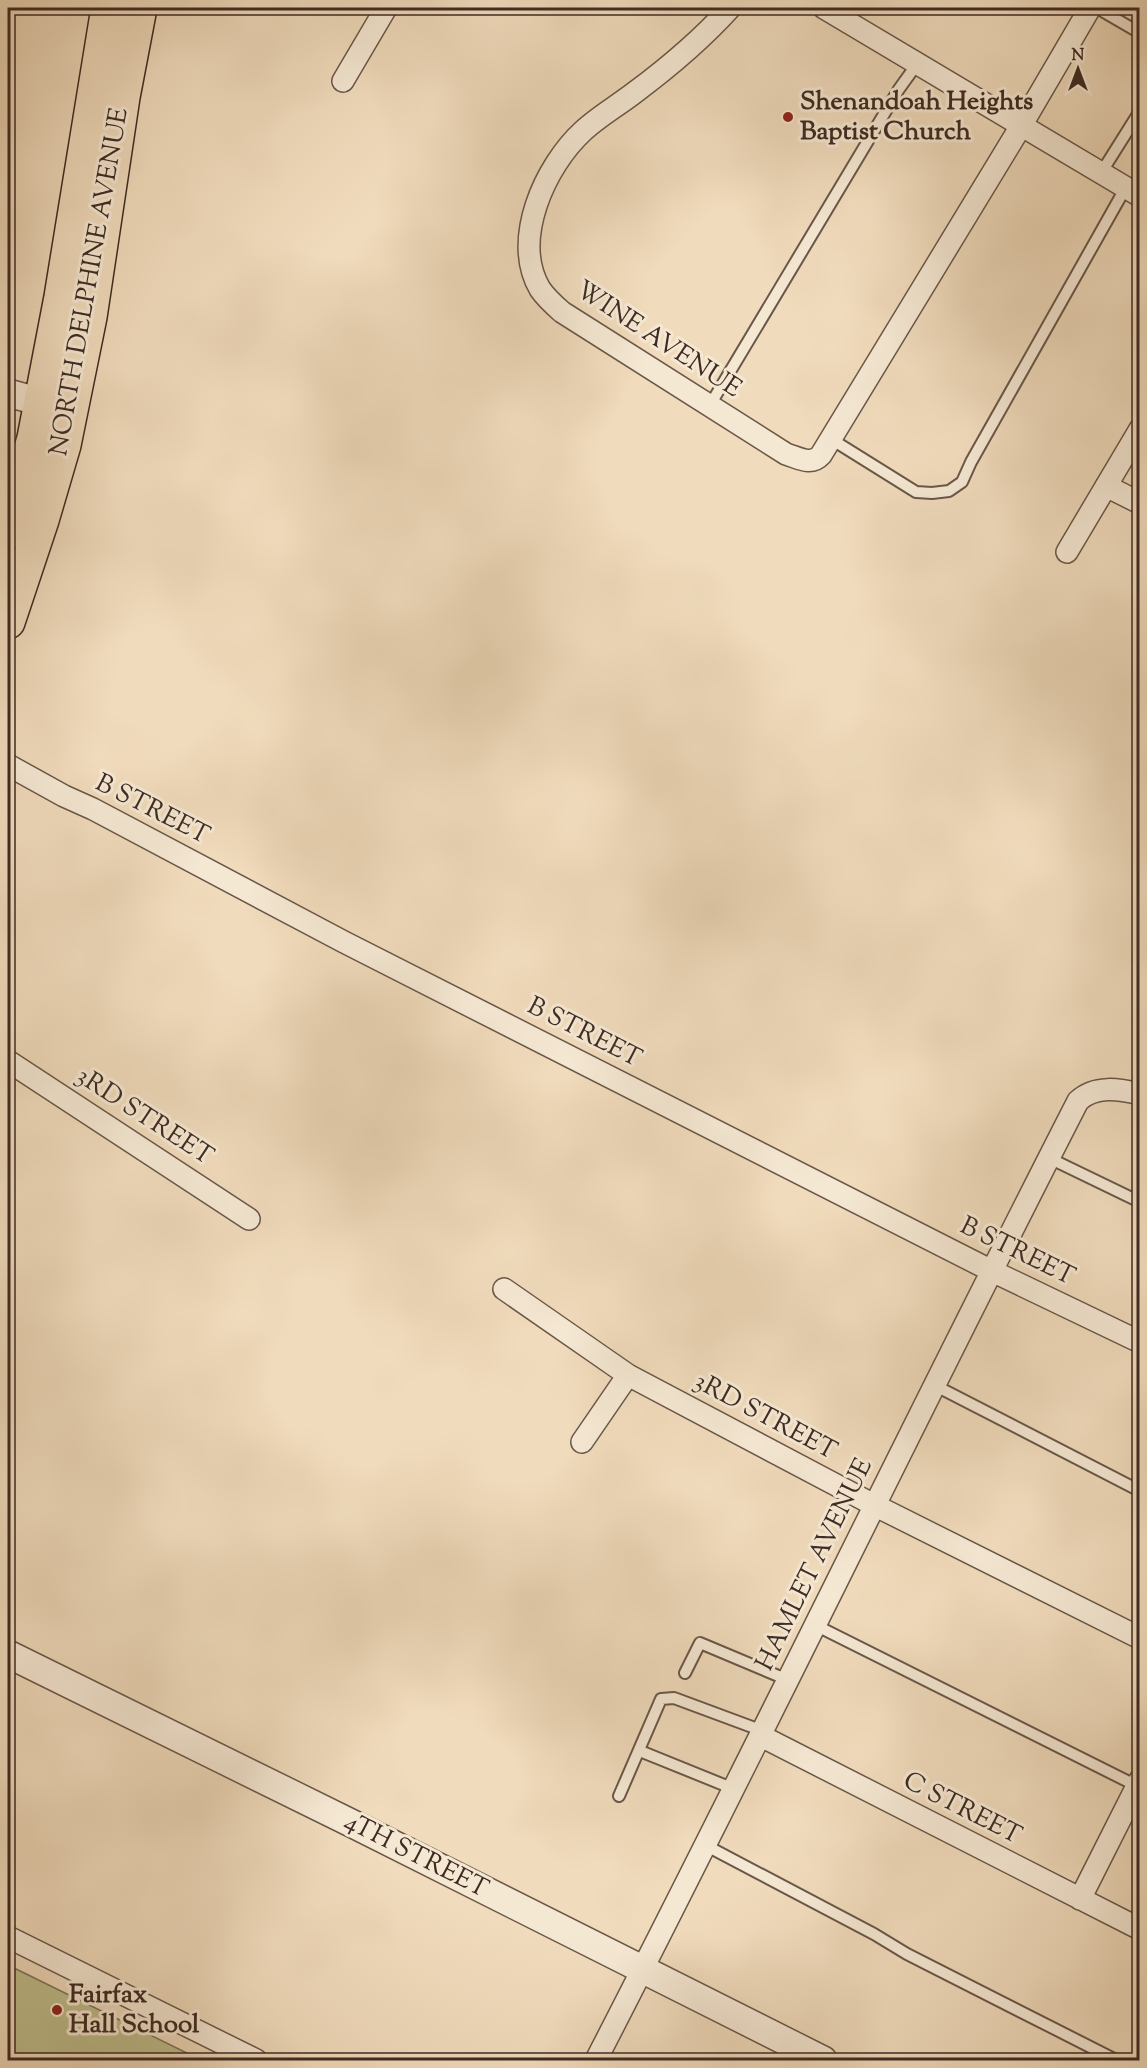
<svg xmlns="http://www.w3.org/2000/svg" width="1147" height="2068" font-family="'Sorts Mill Goudy',serif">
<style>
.green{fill:#bfbe8d;stroke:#7e7458;stroke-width:1.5}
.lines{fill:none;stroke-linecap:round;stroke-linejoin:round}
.service-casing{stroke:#6a5749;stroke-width:14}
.minor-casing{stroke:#6a5749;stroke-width:24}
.tertiary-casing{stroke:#6a5749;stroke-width:30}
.primary-casing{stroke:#3e2b23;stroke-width:36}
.service{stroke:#f5e8d3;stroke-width:10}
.minor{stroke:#f5e8d3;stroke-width:21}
.tertiary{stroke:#f5e8d3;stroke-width:27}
.primary{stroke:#f0dbbc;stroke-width:33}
.poi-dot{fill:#8f2418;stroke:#f5e8d3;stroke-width:2}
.labels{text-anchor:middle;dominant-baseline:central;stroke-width:6;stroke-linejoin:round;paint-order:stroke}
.poi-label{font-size:26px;font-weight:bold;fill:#3e2b23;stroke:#f5e8d3;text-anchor:start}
.street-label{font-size:26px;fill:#3e2b23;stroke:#f5e8d3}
</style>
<rect width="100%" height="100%" fill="#f0dbbc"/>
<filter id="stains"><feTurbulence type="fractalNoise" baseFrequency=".00333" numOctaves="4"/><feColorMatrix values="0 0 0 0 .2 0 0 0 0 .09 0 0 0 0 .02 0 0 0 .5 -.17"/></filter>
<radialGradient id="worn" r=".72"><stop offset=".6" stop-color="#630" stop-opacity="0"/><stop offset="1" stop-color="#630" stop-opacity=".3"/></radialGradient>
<path class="green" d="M8 1965 201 2060H8Z"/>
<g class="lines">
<g class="service-casing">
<path id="service" d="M1097 8 1140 33
M1101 173 1140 111
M710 405 899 89 917 64
M831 439 916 492 932 493 949 491 962 482 971 462 1126 187
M1049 1158 1140 1202
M934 1385 1140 1491
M815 1625 1139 1787
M685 1673 700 1643 788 1680
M640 1751 734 1789
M619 1796 661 1699 674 1698 763 1731
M705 1845 874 1934 907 1954 1116 2060"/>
</g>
<g class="minor-casing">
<path id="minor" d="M730 8C701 40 669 67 634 93 617 106 598 117 583 131 545 166 511 240 540 289 546 298 554 305 562 312L786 454C799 458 811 466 821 455L1021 126 1090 8
M824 8 1140 196
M343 81 386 8
M1106 486 1140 503
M1067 552 1140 429
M8 765 64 796 93 809 344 942 992 1271 1140 1342
M8 1061 249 1219
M504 1289 628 1375 874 1505 1140 1638
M582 1442 628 1375
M761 1736 1140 1929
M1080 1899 1140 1780
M8 1937 256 2060
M596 2060C760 1742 915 1419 1078 1101 1095 1085 1119 1089 1140 1094"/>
</g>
<g class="tertiary-casing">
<path id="tertiary" d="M8 393 59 407
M8 1654 351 1823 823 2060"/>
</g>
<g class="primary-casing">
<path id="primary" d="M8 532 34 438 61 297 108 8
M8 622 42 520 64 445 90 317 123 97 140 8"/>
</g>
<use href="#service" class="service"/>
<use href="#minor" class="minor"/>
<use href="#tertiary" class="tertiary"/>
<use href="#primary" class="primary"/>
</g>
<g class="poi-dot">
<circle cx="788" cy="117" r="6"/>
<circle cx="57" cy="2010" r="6"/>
</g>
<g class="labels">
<g class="poi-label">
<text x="800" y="102">Shenandoah Heights<tspan x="800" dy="30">Baptist Church</tspan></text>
<text x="69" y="1995">Fairfax<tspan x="69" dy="30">Hall School</tspan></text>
</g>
<g class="street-label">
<text transform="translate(90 282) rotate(-80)">NORTH DELPHINE AVENUE</text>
<text transform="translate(658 340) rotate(33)">WINE AVENUE</text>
<text transform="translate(152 810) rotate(27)">B STREET</text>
<text transform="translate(584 1033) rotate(27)">B STREET</text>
<text transform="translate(144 1117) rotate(33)">3RD STREET</text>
<text transform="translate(1017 1252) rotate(26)">B STREET</text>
<text transform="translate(765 1417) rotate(28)">3RD STREET</text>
<text transform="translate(815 1565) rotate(-64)">HAMLET AVENUE</text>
<text transform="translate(962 1809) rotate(27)">C STREET</text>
<text transform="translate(416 1856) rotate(27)">4TH STREET</text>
</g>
</g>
<rect width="1147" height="2068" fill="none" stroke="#f0dbbc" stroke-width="30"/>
<rect x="9" y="9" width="1129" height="2050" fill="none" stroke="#3e2b23" stroke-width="3"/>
<rect x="15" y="15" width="1117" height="2038" fill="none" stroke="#3e2b23" stroke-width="1.5"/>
<g transform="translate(1078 69)" stroke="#f5e8d3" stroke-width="4.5" paint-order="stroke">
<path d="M0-4.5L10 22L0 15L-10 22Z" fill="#3e2b23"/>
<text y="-9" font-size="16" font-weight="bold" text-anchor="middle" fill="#3e2b23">N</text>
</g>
<rect width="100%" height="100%" filter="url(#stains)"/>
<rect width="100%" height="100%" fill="url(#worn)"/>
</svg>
